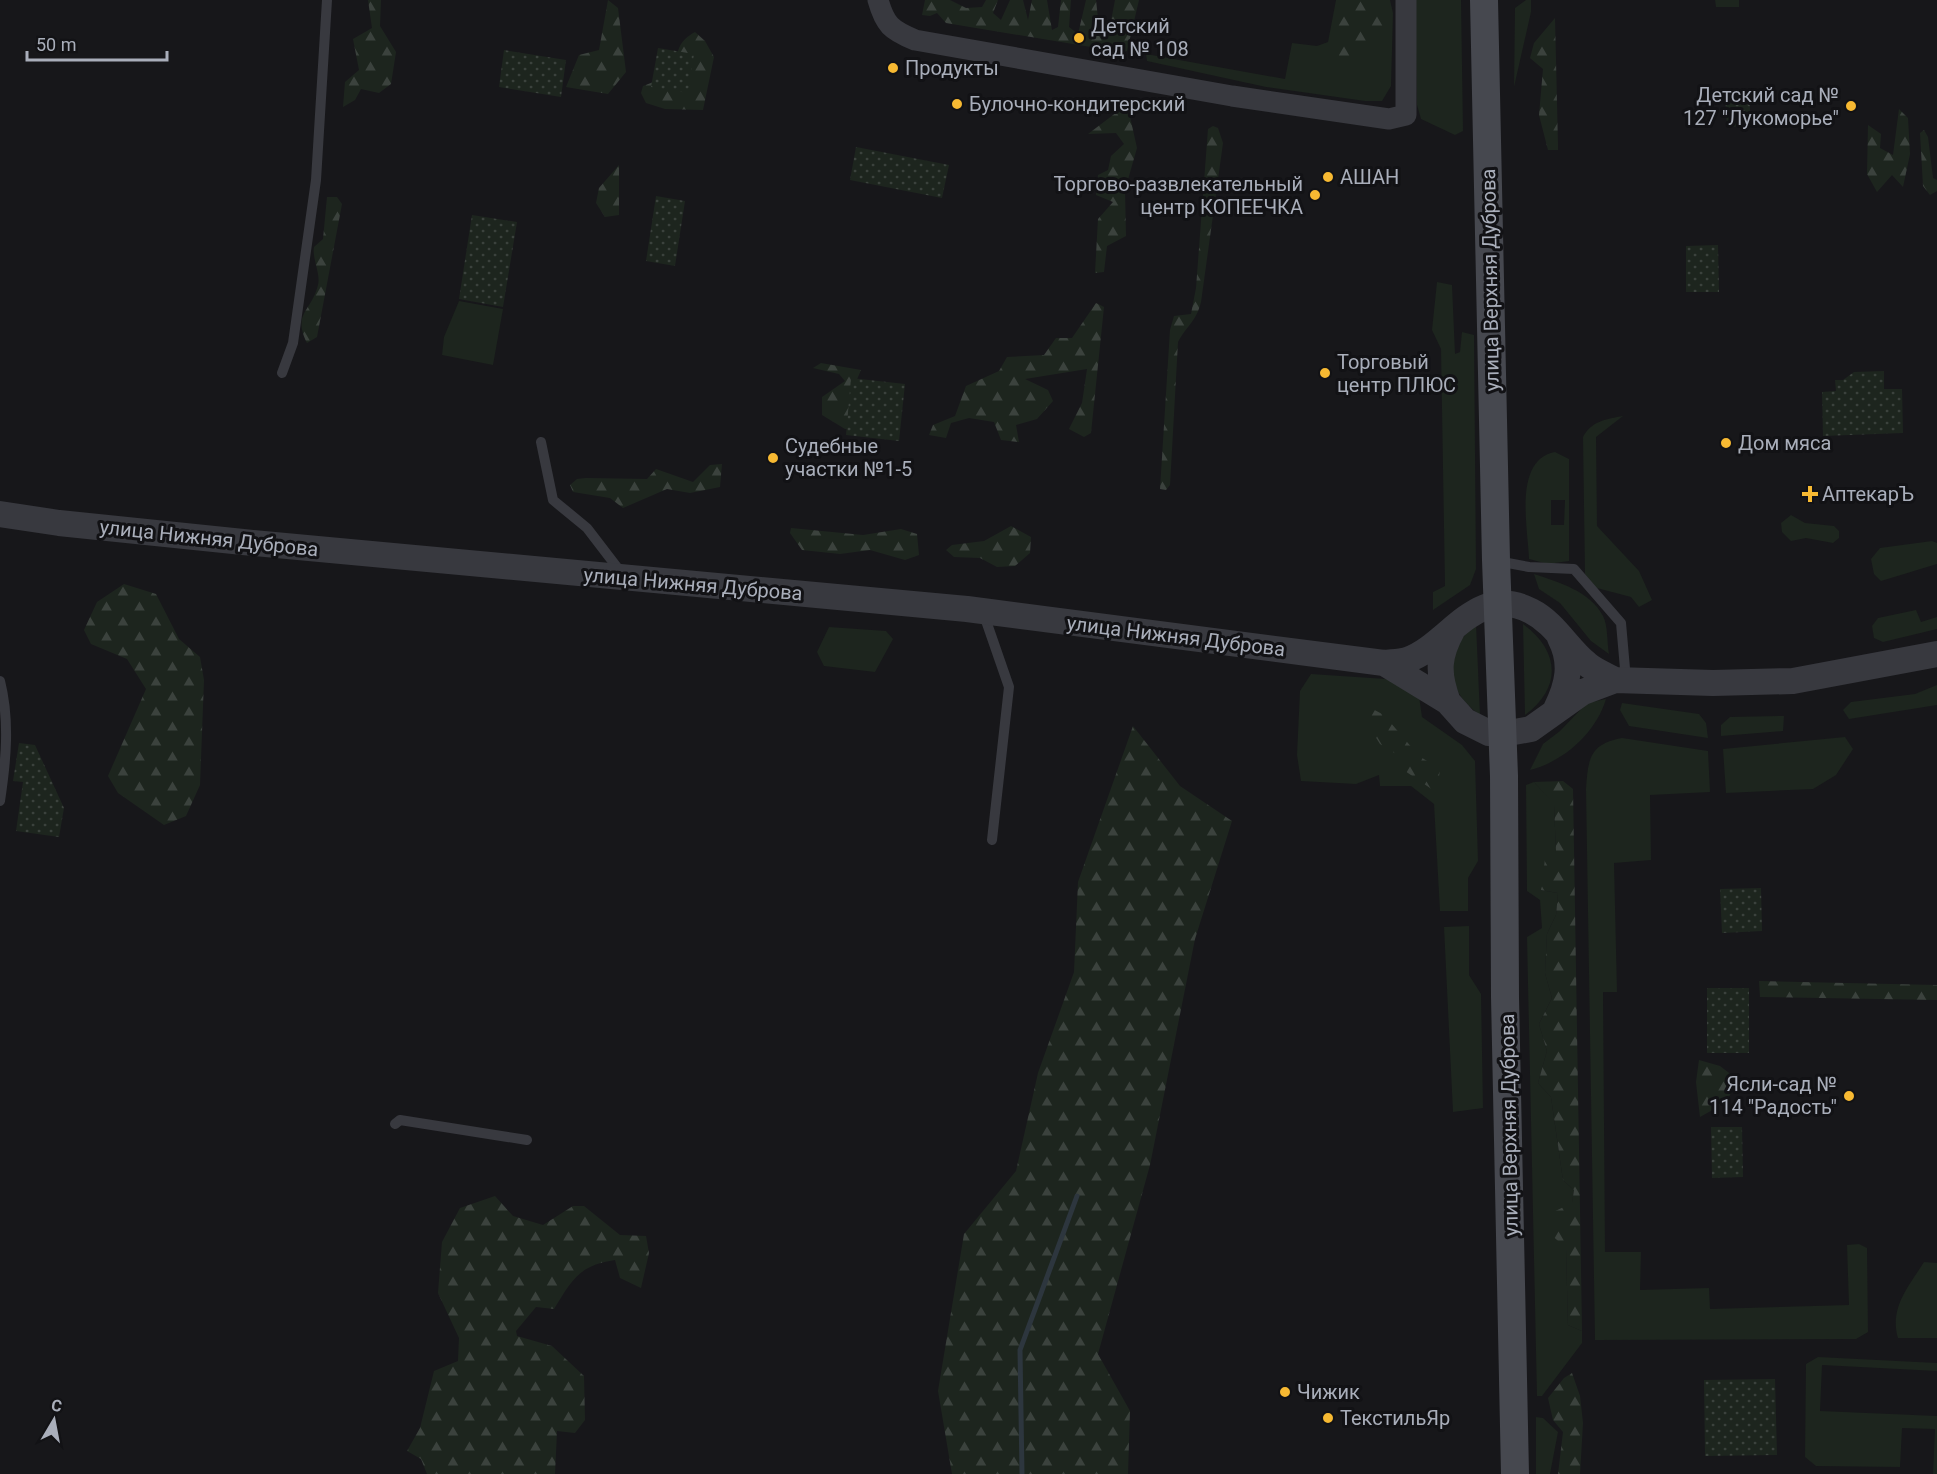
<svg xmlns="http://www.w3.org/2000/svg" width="1937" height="1474" font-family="Roboto,sans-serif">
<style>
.grass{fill:#1d251e;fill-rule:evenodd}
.forest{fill:url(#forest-firs)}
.park{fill:url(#park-dots)}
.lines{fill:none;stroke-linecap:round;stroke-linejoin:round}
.stream{stroke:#2d363e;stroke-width:5}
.service{stroke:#38393f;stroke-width:10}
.minor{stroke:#38393f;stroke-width:21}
.tertiary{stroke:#38393f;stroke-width:26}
.secondary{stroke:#46484f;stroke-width:28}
.poi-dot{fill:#f7b932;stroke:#121215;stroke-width:2}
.labels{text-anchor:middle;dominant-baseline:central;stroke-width:6;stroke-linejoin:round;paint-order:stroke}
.poi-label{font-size:20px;fill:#a9aeba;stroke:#121215;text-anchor:start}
.street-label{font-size:20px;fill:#a9aeba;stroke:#121215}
</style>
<defs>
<pattern id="forest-firs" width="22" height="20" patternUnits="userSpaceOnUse" patternTransform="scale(1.5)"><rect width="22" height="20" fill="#1d251e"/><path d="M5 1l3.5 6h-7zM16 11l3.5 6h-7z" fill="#3b423d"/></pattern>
<pattern id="park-dots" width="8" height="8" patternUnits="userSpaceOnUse" patternTransform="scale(1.5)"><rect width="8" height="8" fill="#1d251e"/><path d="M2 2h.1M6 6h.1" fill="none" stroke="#3b423d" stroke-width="1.8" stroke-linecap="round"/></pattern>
</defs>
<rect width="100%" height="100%" fill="#17171a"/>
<path class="grass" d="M1336 0H1390L1393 13 1391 86 1382 101H1365L1266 87 1147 61 1146 54 1285 79 1292 43 1317 46 1328 42Z
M1415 0H1461L1463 131 1455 135 1421 119 1417 105Z
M1526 0H1531V12L1514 87 1515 8Z
M1715 0H1739V7H1716Z
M1437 282 1452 285 1455 354 1460 352 1462 332 1474 335 1476 569 1470 585 1433 610V592L1445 586 1441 349 1432 330Z
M459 301 503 309 493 365 442 355 444 337Z
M1623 416 1596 437 1597 526 1639 571 1652 600 1639 607 1631 597 1593 587 1585 574 1583 437C1591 421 1607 419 1623 416Z
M1555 452 1569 459V561L1548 564 1529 559C1528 528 1513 460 1555 452ZM1551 500H1565L1564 525H1551Z
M1791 515 1805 523 1834 526 1839 531V538L1833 543 1806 538 1791 541 1782 532 1781 523Z
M1932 541 1937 543V564L1881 581 1874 574 1871 559 1880 548Z
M1534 574C1558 582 1590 591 1603 616 1608 625 1607 643 1609 654L1591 641 1560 603 1539 589Z
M1916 610 1921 622 1937 617V629L1883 642 1874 638 1872 626 1878 618Z
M1476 624 1480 715C1444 690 1442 652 1476 624Z
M1523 624C1560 651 1562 688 1525 715Z
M829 627 886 631 893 639 875 672 824 666 817 652Z
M1311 674 1386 679 1419 696 1422 717 1462 745 1475 761 1478 861 1468 878V911H1440L1434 804 1411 786H1380L1379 775 1356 784 1301 781 1297 755 1300 691Z
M1937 685V705L1849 719 1843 710 1851 702 1915 694Z
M1606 699C1596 733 1563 762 1530 770L1543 744 1560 731 1587 703Z
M1622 703 1699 714 1706 723 1708 738 1629 726 1620 710Z
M1784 716 1783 731 1721 736V725L1730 717Z
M1845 737 1853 749 1836 775 1813 789 1726 793 1723 749Z
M1622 738 1708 751 1710 792 1650 795 1651 860 1614 863 1617 992H1603L1605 1252H1641L1640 1290 1709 1288 1710 1309 1849 1305 1847 1245 1859 1244 1867 1248 1868 1332 1856 1339 1595 1340 1586 789C1588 760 1589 744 1622 738Z
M1534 782 1554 803 1556 852 1541 890 1558 893 1556 915 1547 934 1545 973 1552 998 1539 1024 1547 1051 1538 1083 1551 1097 1563 1180 1574 1190 1566 1248 1568 1325 1582 1331V1343L1542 1396H1537L1527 937 1542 928 1540 900 1527 891 1526 785Z
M1469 926V975L1481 994 1483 1108 1453 1112 1444 927Z
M1924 1262 1937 1263V1338H1898C1889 1308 1909 1286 1924 1262Z
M1818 1357 1937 1363V1371L1822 1365 1820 1411 1937 1416V1474H1933L1935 1429 1902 1428 1900 1467 1816 1466 1805 1457 1806 1364Z
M1536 1417 1543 1418 1558 1432 1550 1474H1536Z"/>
<path class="forest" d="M368 0H381L380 26 396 52 391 84 379 93 361 89 355 100 343 107 345 82 359 70 353 39 372 28Z
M608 0 618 8 626 72 608 94 566 87 579 55 599 50Z
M925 0H950L966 8 982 7 986 0H998L993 13 1001 20 1010 0H1023L1028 20 1032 0H1047L1052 30 1058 27 1061 0H1071L1069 27 1078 34 1086 0H1096L1100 36 1111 21 1115 0H1139L1127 51 1121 52 946 23 937 13 930 16 922 15Z
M1339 0H1383C1395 30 1373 53 1345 61L1339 56 1336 40Z
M1555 18 1558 146V150H1548L1539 115 1543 69 1530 58 1534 43Z
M695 32 705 41 714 57 703 110 665 109 646 103 641 93 643 86 677 73C676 53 677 42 695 32Z
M1121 109 1129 112 1137 148 1125 190 1126 236 1107 246 1104 272 1095 273 1098 219 1113 202 1096 195 1098 175 1108 170 1111 156 1124 144 1116 133 1088 134Z
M1899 109 1908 118 1910 154 1903 187 1892 175 1877 192 1867 174 1868 125 1881 134 1880 148 1893 155Z
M1213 126 1218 128 1223 143 1201 302C1196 322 1187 325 1178 342L1170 485 1166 490 1160 489 1170 330 1174 316 1191 314 1196 288 1208 129Z
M1924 130 1928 137 1933 178 1937 180V191L1930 195 1923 186 1920 133Z
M619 165V215L605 217 596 203 599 188Z
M327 197H337L342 204 317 337 307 343C292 313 312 311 318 285 321 274 312 259 314 247L323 239Z
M1096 303 1104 307 1091 433 1084 437 1069 429 1082 403 1087 369 1025 379 1048 390 1053 401 1037 419 1016 425 1019 442 1001 440 994 422 969 418 951 423 946 438 929 435 933 425 955 416 966 386 999 371 1007 357 1044 355 1056 338H1072Z
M821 363 861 370 852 391 865 429H845L822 415V397L845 381 839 374 813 368Z
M722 464 720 487 690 493 667 489 623 508 610 498 573 492 570 485 577 479 586 478 647 479 656 469 693 482 710 465Z
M1011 526 1031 537 1030 553 1015 566 997 567 980 558 954 557 946 550 952 545 984 541Z
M791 528 863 535 901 529 917 534 919 555 905 560 870 550 840 554 802 550 790 533Z
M124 584 156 594 179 639 200 657 204 680 200 785 186 816 164 825 118 793 108 776 146 689 127 659 91 644 84 630 97 602Z
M1367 706 1384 715 1419 756 1440 769 1438 785 1433 790 1405 771 1401 757 1380 744 1365 720Z
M1133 726 1180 786 1232 821 1195 939 1150 1165 1098 1354 1130 1411 1128 1474H952L938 1391 964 1234 1016 1171 1038 1073 1074 972 1078 882Z
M1563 781 1573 789 1582 1331 1568 1325 1566 1248 1548 1232 1547 1215 1572 1203 1574 1190 1563 1180 1551 1097 1538 1083 1547 1051 1539 1024 1552 998 1545 973 1547 934 1556 915 1558 893 1541 890 1545 859 1556 852 1554 804 1534 782Z
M1759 981 1937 985V1000L1760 997Z
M1699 1060 1720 1066 1737 1079C1733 1099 1717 1108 1700 1117L1696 1082Z
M495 1196 513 1216 543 1225 573 1206H584L620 1235 646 1236 649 1253 641 1288 620 1278 615 1260C579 1265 572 1280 554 1309L536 1307 516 1331 517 1336 552 1346 584 1376 585 1420 575 1433 557 1431 555 1474H427L421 1459 407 1451 420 1428 434 1371 458 1361 459 1338 438 1293 442 1242 460 1208Z
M1572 1373 1580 1396 1583 1423 1580 1474H1558L1563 1432 1553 1420 1548 1398 1564 1378Z"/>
<path class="park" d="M658 48 694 54 688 93 651 87Z
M504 50 566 60 561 97 499 87Z
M1749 92 1751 126 1727 127 1725 93Z
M856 147 949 165 942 198 850 180Z
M656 196 685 201 675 266 646 261Z
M472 215 517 222 503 307 459 299Z
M1718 245 1719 292H1686V246Z
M1884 371V389H1902L1903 433 1823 436 1822 392 1836 391 1835 380H1843L1854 372Z
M851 378 905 384 899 441 846 435Z
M19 743 35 745 64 808 59 837 16 831 23 782 13 781Z
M1761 888 1762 931 1722 933 1720 889Z
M1707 988H1749V1053H1707Z
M1711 1127H1742L1743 1177 1712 1178Z
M1775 1379 1777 1455 1705 1456 1704 1380Z"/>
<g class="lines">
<path class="stream" d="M1022 1474 1020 1350 1077 1196"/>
<path class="service" d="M282 373 293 343 316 180 327 0
M541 442 553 500 587 528 623 575
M1497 561 1529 567 1574 569 1621 623 1626 680
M983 612 1009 687 992 840
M0 681C10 721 6 761 0 801
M395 1124 400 1120 527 1140"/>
<path class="minor" d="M878 0C885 25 891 30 915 40L1232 96 1389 119 1406 115V0"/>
<path class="tertiary" d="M0 514 59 523 243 542 967 609 1384 663C1392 662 1400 662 1407 660 1449 646 1476 582 1531 611 1555 623 1567 648 1587 664 1595 671 1606 675 1615 680
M1384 663 1448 702 1465 721 1489 733 1503 734 1531 729 1583 692 1615 680 1713 683 1793 681 1937 654
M1448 702C1437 673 1438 656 1453 629
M1556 709C1568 685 1573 663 1560 638"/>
<path class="secondary" d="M1484 0 1496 560 1504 776 1505 997 1515 1474"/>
</g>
<g class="poi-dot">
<circle cx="1079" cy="38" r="6"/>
<circle cx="893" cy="68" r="6"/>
<circle cx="957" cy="104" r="6"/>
<circle cx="1851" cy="106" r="6"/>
<circle cx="1328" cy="177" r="6"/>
<circle cx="1315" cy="195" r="6"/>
<circle cx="1325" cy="373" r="6"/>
<circle cx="1726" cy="443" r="6"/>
<circle cx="773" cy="458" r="6"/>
<path d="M1807 485h6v6h6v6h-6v6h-6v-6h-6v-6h6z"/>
<circle cx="1849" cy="1096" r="6"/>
<circle cx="1285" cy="1392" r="6"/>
<circle cx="1328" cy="1418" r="6"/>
</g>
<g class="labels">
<g class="poi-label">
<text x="1091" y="26">Детский<tspan x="1091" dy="23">сад № 108</tspan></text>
<text x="905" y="68">Продукты</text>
<text x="1839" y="95" text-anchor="end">Детский сад №<tspan x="1839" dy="23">127 "Лукоморье"</tspan></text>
<text x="969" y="104">Булочно-кондитерский</text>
<text x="1340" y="177">АШАН</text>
<text x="1303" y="184" text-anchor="end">Торгово-развлекательный<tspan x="1303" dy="23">центр КОПЕЕЧКА</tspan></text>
<text x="1337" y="362">Торговый<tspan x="1337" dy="23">центр ПЛЮС</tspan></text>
<text x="1738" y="443">Дом мяса</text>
<text x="785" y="446">Судебные<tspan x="785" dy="23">участки №1-5</tspan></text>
<text x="1822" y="494">АптекарЪ</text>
<text x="1837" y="1084" text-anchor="end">Ясли-сад №<tspan x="1837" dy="23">114 "Радость"</tspan></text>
<text x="1297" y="1392">Чижик</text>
<text x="1340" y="1418">ТекстильЯр</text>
</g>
<g class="street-label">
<text transform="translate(1490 280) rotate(-91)">улица Верхняя Дуброва</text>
<text transform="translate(209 538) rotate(6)">улица Нижняя Дуброва</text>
<text transform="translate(693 584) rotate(5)">улица Нижняя Дуброва</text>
<text transform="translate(1176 636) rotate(7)">улица Нижняя Дуброва</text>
<text transform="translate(1509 1125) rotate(-91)">улица Верхняя Дуброва</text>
</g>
</g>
<g transform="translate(54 1420) rotate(10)" stroke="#121215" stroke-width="4.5" paint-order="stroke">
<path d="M0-4.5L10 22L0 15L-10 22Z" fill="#a9aeba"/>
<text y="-9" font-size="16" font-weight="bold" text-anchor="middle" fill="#a9aeba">С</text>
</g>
<path d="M27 51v9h140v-9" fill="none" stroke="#a9aeba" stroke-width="3"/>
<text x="36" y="51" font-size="18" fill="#a9aeba" stroke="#121215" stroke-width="4.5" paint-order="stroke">50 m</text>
</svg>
